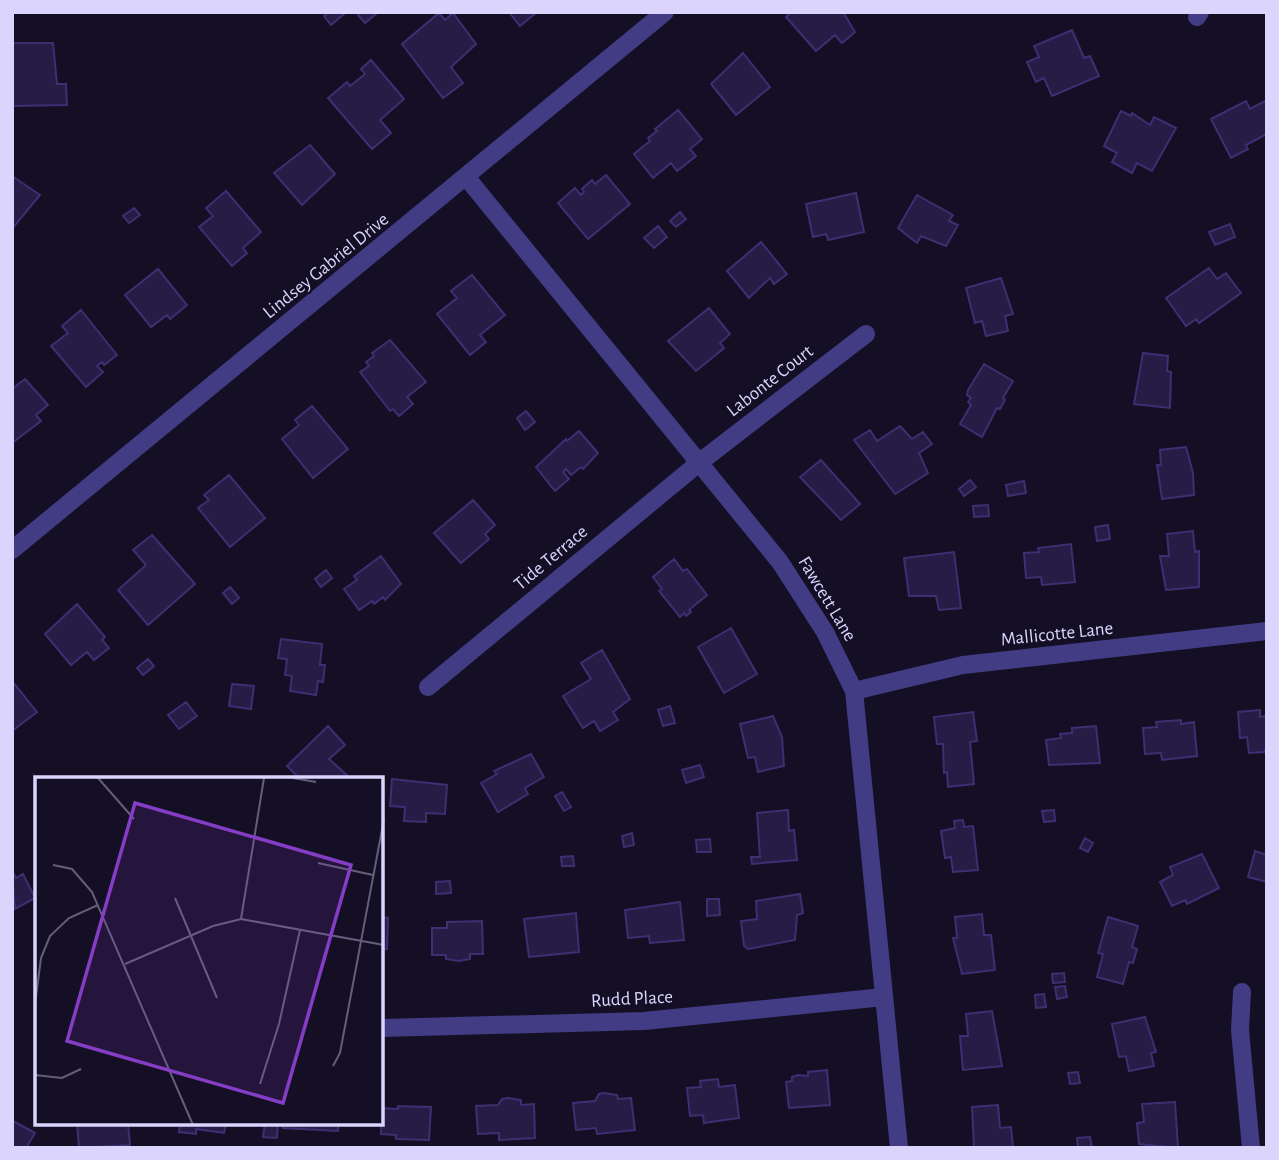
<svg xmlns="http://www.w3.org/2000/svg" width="1279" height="1160" font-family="'Alegreya Sans',sans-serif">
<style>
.building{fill:#261c46;stroke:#3f2e71;stroke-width:2}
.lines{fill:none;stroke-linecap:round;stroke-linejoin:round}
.minor{stroke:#413c83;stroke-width:18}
.labels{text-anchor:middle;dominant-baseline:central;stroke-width:5;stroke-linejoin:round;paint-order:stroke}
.street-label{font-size:19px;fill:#dbd5fe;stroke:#140f25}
.inset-road{fill:none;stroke:#645e7c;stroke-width:2}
.view{fill:#853dc5;fill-opacity:0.15;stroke:#853dc5;stroke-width:3.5}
.inset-edge{fill:none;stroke:#dbd5fe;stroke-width:3.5}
</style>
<rect width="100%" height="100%" fill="#140f25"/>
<path class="building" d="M329 12H342L344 14 331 25 324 16Z
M361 12H375L376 14 365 23 358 15Z
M509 12H537L520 26Z
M791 12H843L855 32 842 43 835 35 816 51 786 17Z
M439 13 445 20 453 13 476 44 451 67 463 83 443 98 402 44Z
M1072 30 1084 58 1090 56 1099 76 1052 96 1044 78 1036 82 1027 62 1039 57 1034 46Z
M12 43H53L57 84H66L67 105 12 106Z
M743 53 770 87 736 115 711 84Z
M371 60 404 99 380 120 391 133 372 149 328 98 347 82 350 86 365 74 361 69Z
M1267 100V134L1246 145 1248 149 1231 158 1211 119 1246 101 1250 109Z
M678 110 702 139 690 149 696 156 677 171 671 163 653 178 634 154 650 141 648 138 657 131 655 129Z
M1121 111 1131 116 1132 113 1150 125 1154 117 1176 128 1152 171 1137 163 1132 173 1112 162 1117 153 1104 146Z
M310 145 335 174 302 205 274 173Z
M606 175 630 204 588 239 558 203 575 188 581 195 584 192 582 189 592 180 595 184Z
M12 176 40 195 12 229Z
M226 191 261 232 243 248 247 253 232 266 199 227 213 216 206 208Z
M856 193 864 232 828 240 826 234 813 237 806 204Z
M917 195 953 215 949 221 958 225 946 246 921 236 917 243 898 228Z
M134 208 140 215 129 223 123 216Z
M680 212 686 219 676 227 670 221Z
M1230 224 1235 237 1215 245 1209 232Z
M658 226 667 237 654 248 644 238Z
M761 242 787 274 774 284 770 278 749 298 727 271Z
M1209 268 1217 279 1226 273 1241 293 1199 323 1196 319 1186 326 1166 298Z
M158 269 187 305 170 319 167 315 151 327 125 295Z
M472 275 505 315 480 335 486 342 470 355 437 314 457 298 451 291Z
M1001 278 1013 314 1005 316 1008 331 986 336 982 321 975 323 966 288Z
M709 308 730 334 720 343 724 348 696 371 668 341Z
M81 310 117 355 104 365 102 362 97 366 103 372 86 387 51 346 68 333 62 326Z
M390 340 426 382 407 397 413 404 399 416 393 409 390 411 360 372 369 366 366 362 374 356 372 353Z
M1143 353 1168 356 1167 371 1171 372 1170 408 1134 404Z
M984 364 1013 381 1003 398 1005 400 1000 409 997 408 982 437 960 424 971 405 968 402 971 398 967 395 968 390Z
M25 379 48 405 36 415 41 421 12 443V389Z
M312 406 348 449 313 478 282 439 299 425 295 420Z
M526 411 535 422 525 430 517 418Z
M900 426 912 439 923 432 932 444 919 453 928 473 895 494 854 440 870 430 877 441Z
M579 431 598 453 583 469 581 467 571 475 566 469 563 472 569 479 555 491 536 467 566 439 567 441Z
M1186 447 1193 473 1194 495 1162 499 1157 465H1161L1160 450Z
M821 460 860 504 841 520 800 477Z
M229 475 265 518 230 547 198 508 209 500 204 495Z
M970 480 976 487 964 496 959 489Z
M1024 481 1026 493 1008 496 1006 485Z
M473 500 495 525 485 534 489 539 461 563 434 533Z
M988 505 989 516 974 517 973 506Z
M1108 525 1110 539 1097 541 1095 527Z
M1193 531 1195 552 1199 551V587L1166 590 1160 556H1169L1167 534Z
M152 535 195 584 148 625 118 590 146 565 133 550Z
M1071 544 1075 582 1042 585 1041 577 1026 578 1024 553 1039 552 1038 548Z
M954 552 961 608 939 610 936 596H909L904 558Z
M381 556 401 584 385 600 383 597 374 604 372 601 359 610 344 589 357 580 354 576Z
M674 559 683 571 687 569 707 595 689 610 691 612 686 616 684 613 680 617 659 591 662 589 653 577Z
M326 570 332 578 321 587 315 579Z
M230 587 239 598 232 604 223 593Z
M77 604 105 637 102 640 109 648 94 660 87 652 71 665 45 634Z
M731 628 757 674 724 693 698 647Z
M281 639 322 644 320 665H325L323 682 318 681 316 695 290 691 292 676 285 675 287 659 278 658Z
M602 650 630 699 613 712 618 720 600 731 594 721 583 728 563 696 591 679 581 663Z
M148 659 154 666 143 675 137 668Z
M12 681 37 712 12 731Z
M232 684 254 686 251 709 229 706Z
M186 702 197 716 179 729 168 715Z
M670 706 675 723 663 726 658 710Z
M1260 710V717L1267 716V747L1264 752 1249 753 1247 737 1240 738 1238 712Z
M973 712 977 741 970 742 974 784 948 787 947 772 944 773 943 744H937L934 717Z
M773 716 782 737 784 766 758 772 755 757 748 758 740 724Z
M1181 720V724L1194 722 1197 756 1162 760 1161 753 1145 754 1143 728 1157 727 1156 722Z
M328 726 345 745 329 759 350 778H299L287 766Z
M1096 726 1100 763 1049 765 1046 740 1061 738 1060 734 1072 733V728Z
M531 754 544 777 525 788 528 794 498 812 481 783 497 774 494 771Z
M700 765 704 777 686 783 682 770Z
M392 779 447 785 445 814 426 813V822L404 821 405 807 390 806Z
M562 792 571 807 564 811 555 796Z
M788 810 789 831 794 830 797 860 752 864 751 857H760L757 813Z
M1054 810 1055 821 1044 822 1042 811Z
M963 820 964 827 973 826 978 870 953 872 951 857 945 858 941 831 955 828 954 821Z
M632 833 634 845 624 847 622 836Z
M1085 838 1093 843 1088 852 1080 848Z
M710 839 711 852H697L696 840Z
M1255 851 1267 855V882L1248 877Z
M1202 854 1219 888 1187 904 1185 900 1172 906 1160 882 1173 875 1170 867Z
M573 856 574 866H562L561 857Z
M12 871 16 878 23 874 35 898 15 909Z
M450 881 451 893 436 894V882Z
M800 894 803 913 797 915 795 940 748 949 744 946 741 921 757 919 756 901Z
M707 899H719L720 915 707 916Z
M680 902 684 940 650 943 649 936 628 938 625 910Z
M576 913 579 952 529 957 524 919Z
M982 914 984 935H991L995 970 962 974 953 938H957L955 917Z
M382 917 388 918 387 949H382Z
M1108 917 1138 926 1132 947 1137 949 1133 963 1129 962 1123 984 1097 977 1103 954 1098 953Z
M482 921 483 954H470V959L459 961 446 959V955H432V928H447V922Z
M1064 973 1065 982 1053 983 1052 974Z
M1065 986 1067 997 1057 999 1055 987Z
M1044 994 1046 1007 1036 1008 1035 995Z
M992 1011 1002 1066 963 1070 960 1036H968L966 1014Z
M1145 1017 1156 1052 1151 1053 1154 1066 1129 1071 1126 1056 1119 1057 1112 1024Z
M827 1070 830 1105 789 1108 786 1082 792 1081V1077L798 1075 808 1076V1072Z
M1078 1072 1080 1083 1070 1084 1068 1073Z
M718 1079 719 1087 735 1085 739 1118 704 1123 703 1115 690 1116 687 1088 701 1087 700 1081Z
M604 1093 617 1095 618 1099 631 1098 635 1130 597 1134 596 1128 576 1130 573 1103 595 1101 599 1094Z
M508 1098 521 1100V1105L534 1104 535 1138 499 1140V1133L478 1134 476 1106 498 1105 502 1099Z
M1175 1102 1178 1148 1139 1144 1137 1123 1144 1122 1142 1104Z
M998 1105 1000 1128 1011 1127 1013 1148H974L972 1107Z
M398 1106 431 1107 429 1140 396 1139V1135L381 1134 382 1108 398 1109Z
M13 1121 35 1133 26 1148H12Z
M77 1123H128L130 1145 79 1148Z
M180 1123H226L224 1133 196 1129V1134L179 1132Z
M265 1123H278L277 1138 263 1137Z
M283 1123H338V1131L283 1128Z
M1090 1137 1092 1148H1078L1077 1138Z"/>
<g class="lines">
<path class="minor" d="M1197 17 1200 12
M467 178 780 562 825 632 854 691 899 1148
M12 550 665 12
M428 687 700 462 866 334
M854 691 963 665 1267 631
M1242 992 1240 1030 1251 1148
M382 1028 644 1021 884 997"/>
</g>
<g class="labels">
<g class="street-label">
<text transform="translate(326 266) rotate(-39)">Lindsey Gabriel Drive</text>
<text transform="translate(770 381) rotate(-38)">Labonte Court</text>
<text transform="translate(551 558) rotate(-40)">Tide Terrace</text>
<text transform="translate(827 599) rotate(59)">Fawcett Lane</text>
<text transform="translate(1057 634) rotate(-6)">Mallicotte Lane</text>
<text transform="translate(632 999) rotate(-3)">Rudd Place</text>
</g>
</g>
<g transform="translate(35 777)">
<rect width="348" height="348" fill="#140f25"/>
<path class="inset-road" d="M63 1 99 42M258 1 281 5M175 48 217 60M283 86 338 98M18 88 37 92 57 115 158 348M140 121 182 221M206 142 229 1M90 187 178 149 206 142 349 168M0 227 6 181 15 159 34 141 63 128M298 289 305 276 349 42M0 298 27 301 46 292M225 307 244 247 265 153"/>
<path class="view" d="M100 26 316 88 248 326 32 264Z"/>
<rect width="348" height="348" class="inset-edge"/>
</g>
<rect width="1279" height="1160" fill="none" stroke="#dbd5fe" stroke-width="28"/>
</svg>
